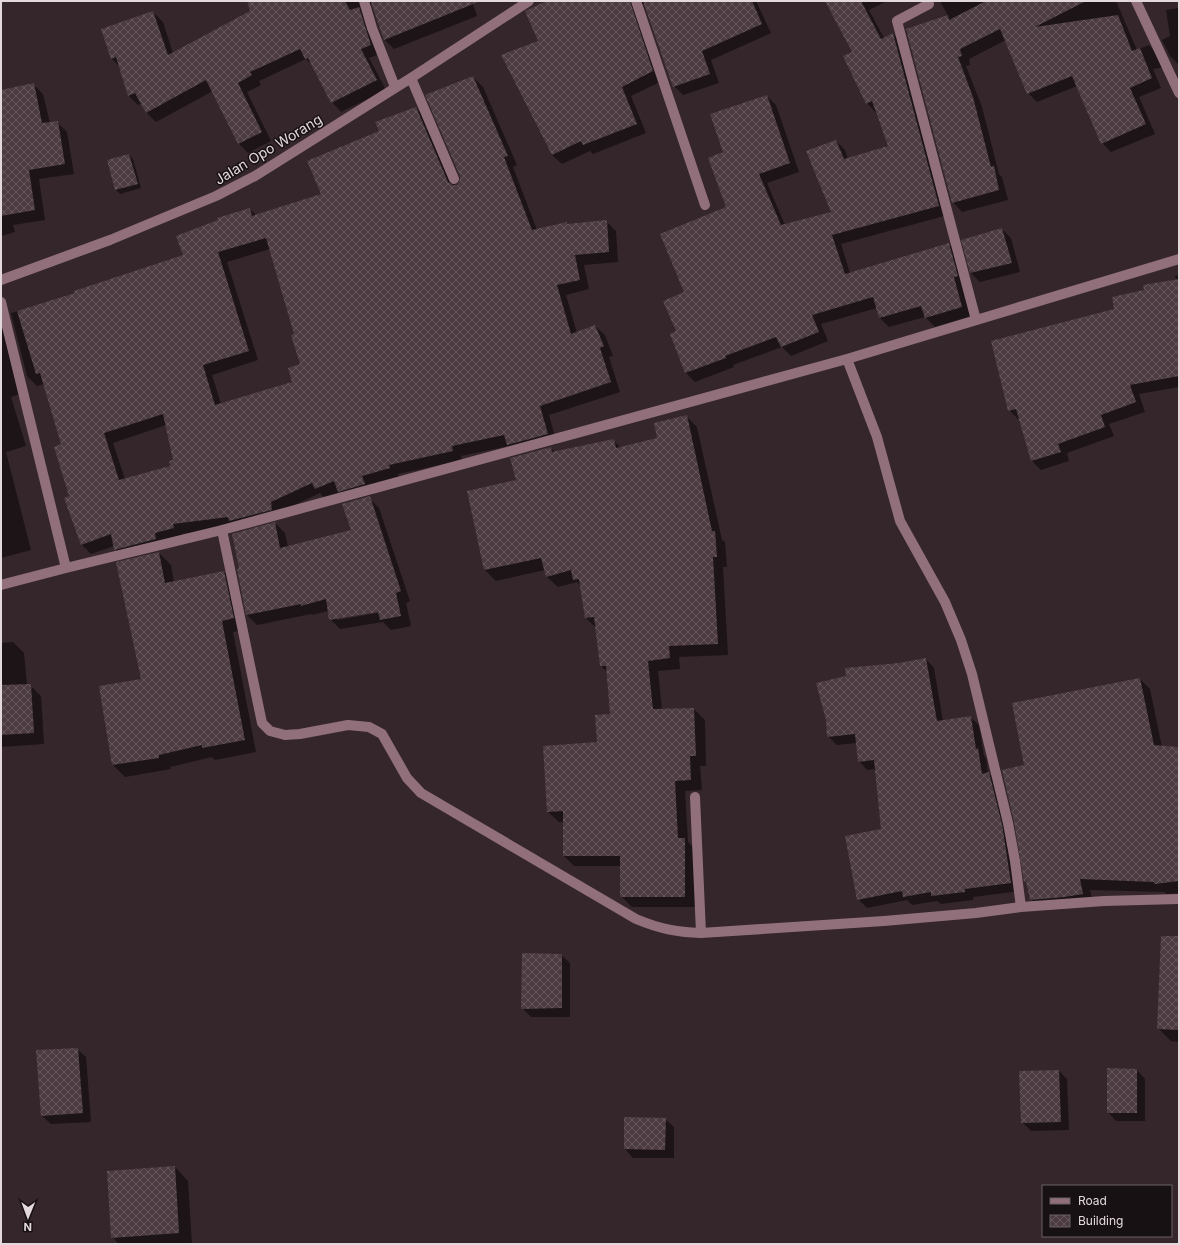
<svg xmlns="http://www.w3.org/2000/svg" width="1180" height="1245" font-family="Inter,sans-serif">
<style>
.shadow{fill:#0007;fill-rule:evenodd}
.building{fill:url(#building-cross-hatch);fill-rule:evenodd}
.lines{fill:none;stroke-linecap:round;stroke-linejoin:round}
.minor{stroke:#91707b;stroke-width:10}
.labels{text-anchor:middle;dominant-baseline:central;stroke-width:3;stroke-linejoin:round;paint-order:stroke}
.street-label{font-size:14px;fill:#e3d9dc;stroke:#181114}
</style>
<defs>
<pattern id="building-cross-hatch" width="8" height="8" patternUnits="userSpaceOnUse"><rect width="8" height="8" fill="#4c3c41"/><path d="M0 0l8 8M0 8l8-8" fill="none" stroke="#66585c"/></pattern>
</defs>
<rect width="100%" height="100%" fill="#35262b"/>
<path class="shadow" d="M248 1H472L477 16 394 49 384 39 373 4H372L367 9 380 54 369 58 386 90 341 112 332 102 313 66 306 59 259 81 261 85 247 92 271 141 248 153 238 143 213 91 156 122 147 113 142 103 138 105 128 95 120 67 112 59 153 12 163 22 173 53 252 12Z
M550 1H756L771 33 711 60 719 83 683 95 674 86 645 4 640 5 662 81 631 96 646 133 593 154 590 151 562 164 552 155 502 56 539 42Z
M826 1H887L869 10 884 38 893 34 902 43 948 215 841 244 850 273 949 244 958 254 971 316 935 327 925 317 889 327 880 318 877 308 821 324 828 341 791 356 782 347 733 365 734 367 695 382 686 373 671 335 677 332 686 293 727 208 725 153 767 96 776 105 799 172 767 183 785 225 832 213 836 141 845 150 848 159 889 147 876 113 867 103 853 53Z
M940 1H1116L1137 50 1149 45 1158 55 1164 67 1153 69 1161 88 1139 97 1155 134 1111 152 1102 143 1077 86 1037 102 1028 93 1006 40 969 59 970 65 966 66 982 107 999 174 1002 177 1008 200 962 212 953 202 948 16Z
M1179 8V65L1170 56 1162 40 1170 36 1166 10Z
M473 77 483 87 517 165 513 167 537 230 566 223 568 225 606 221 616 231 618 262 584 265 589 289 566 295 577 333 595 326 605 335 613 356 609 357 620 392 549 415 557 444 518 454 509 446 461 456 462 460 398 474 399 477 371 486 374 494 348 501 340 492 325 499 320 493 280 512 281 519 240 530 235 526 182 534 183 538 124 559 115 549 114 546 91 554 82 545 70 496 62 445 44 384 37 386 27 376 11 313 76 294 185 256 250 209 256 215 322 195 381 132 416 108 426 118 455 186H457L461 180ZM270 249 295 335 301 365 294 383 221 404 212 375 258 360 227 262ZM166 425 174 461 171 467 125 479 113 443Z
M33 84 43 94 50 123 57 122 67 132 74 174 39 179 45 220 13 225 15 232 1 236V90Z
M129 155 133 159 141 188 120 194 116 190Z
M1002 229 1011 238 1020 272 980 282 971 273Z
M1179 275V387L1139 394 1145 412 1109 424 1114 436 1067 453 1069 461 1041 470 1031 460 1020 419H1018L1009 410 1116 310 1145 291 1176 280 1175 276Z
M1 321 25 392 11 397 26 446 6 452 31 550 1 558Z
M686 416 697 427 722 540 725 542 727 567H723L728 655 679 657 680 669 658 671 662 710 694 709 705 720 706 766H700L702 790 685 791 688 842 695 849V907H632L621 896V866H574L564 856V822H559L548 812 598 743 611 715 608 673 601 666 597 629 586 618 581 586 577 582 558 587 547 577 545 570 496 581 485 570 468 492 517 481 551 448 555 453 614 441 621 448 658 439Z
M369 498 379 508 410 601 406 603 411 626 391 630 383 622 340 629 330 619 328 611 312 615 311 614 257 625 247 615 238 569H240L275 523 285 533 288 547 352 531ZM383 610V612L337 620V617Z
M159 553 171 565 174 582 224 572 236 584 245 630 233 632 256 752 215 760 212 757 170 767 171 769 125 777 113 765 142 680Z
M13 642 24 653 27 685H30L41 696 44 744 1 747V643Z
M926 659 934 668 943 721 970 717 979 725 984 756 986 758 988 773 997 782 1019 891 973 897V900L941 904 937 901 912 905 907 900 867 908 858 899 882 830 876 769 867 770 859 761 857 743 837 745 828 736 899 664Z
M1140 679 1150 689 1162 747 1179 748V893L1166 894 1164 892 1090 890 1093 904 1042 910 1031 899 1028 884 1025 881 1026 766Z
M1179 948V1042L1171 1041 1158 1028Z
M561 955 570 963V1017H531L522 1008Z
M77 1049 86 1057 91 1122 51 1124 42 1116Z
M1137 1070 1145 1079V1121H1116L1108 1112Z
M1059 1071 1067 1079 1069 1130 1031 1131 1022 1122Z
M665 1119 674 1127V1158H633L625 1149Z
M175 1167 188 1181 192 1244H119L112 1237Z"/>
<path class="building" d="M247 1H345L350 10 359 7 371 45 361 49 377 80 331 103 308 58 305 59 300 49 250 72 252 75 238 83 262 132 238 144 206 80 146 113 135 93 128 96 116 57 111 59 101 29 153 11 168 55 250 11Z
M374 1H478V2L384 40 371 2Z
M547 1H630L653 71 622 87 637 124 583 145 581 141 552 155 501 55 538 41 525 11Z
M643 1H752L762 24 702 51 710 74 673 87Z
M825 1H861L881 39 893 33 939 206 832 235 845 274 949 243 958 276 954 277 962 307 925 318 921 306 879 318 873 297 812 315 819 332 781 347 776 337 725 356 726 358 685 373 670 334 676 331 663 301 684 292 660 234 726 207 708 158 723 152 710 114 767 95 790 163 759 174 781 225 831 212 806 151 836 140 844 159 888 146 872 101 866 104 843 56 852 52Z
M986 1H1086L1035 27 1118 15 1132 51 1140 48 1152 78 1130 88 1146 124 1101 144 1072 76 1027 94 1000 29 960 49 962 56 958 57 973 97 991 167 994 166 999 190 952 203 906 29 948 15 949 20Z
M473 76 508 156 504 157 532 230 567 222V224L607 220 609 252 575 255 580 280 557 285 571 334 595 325 604 346 600 348 611 382 540 406 548 434 507 445 504 435 452 446 453 451 389 465 390 468 362 476 365 484 338 492 334 481 315 489 312 483 271 502 272 510 229 521 228 517 173 524 174 528 155 533 156 539 114 550 111 534 81 545 64 498 69 496 54 447 61 444 40 373 36 374 17 311 75 293 74 291 183 255 176 236 218 220 217 218 250 208 252 216 321 194 307 161 379 131 375 122 416 107 448 182 453 185H457L460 180V176L425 95ZM266 238 294 334 291 335 300 364 288 368 292 382 215 405 203 365 249 351 218 252ZM163 414 173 460 169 461 170 466 119 480 104 433Z
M34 83 42 123 58 121 65 164 29 170 35 210 1 216V90Z
M129 154 138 184 115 190 107 160Z
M1002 228 1012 263 970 273 961 240Z
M1179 279V376L1130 385 1136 402 1101 415 1105 427 1058 444 1061 452 1031 461 1016 409 1008 411 991 341 1114 309 1112 297 1144 290 1143 285Z
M687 415 712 531H715L717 557H713L718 644 669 646 670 658 648 661 653 709 694 708 696 756H690L691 780 675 781 678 838H685V897H620V856H563V811L547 812 543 746 597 742 595 715 610 714 606 666H600L594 617 585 618 579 579 573 580 571 570 546 577 541 558 484 570 467 491 516 480 510 458 551 447 552 452 614 439 616 448 657 438 654 423Z
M370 496 401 591 396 593 401 616 380 620 378 612 329 620 326 599 301 606V604L246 615 237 569 239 568 232 534 275 522 280 548 351 530 342 504Z
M159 552 165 583 224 571 234 618 222 621 245 740 202 748V745L159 755V758L112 765 99 686 141 679 116 562Z
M926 658 937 721 971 716 976 749 978 748 982 774 989 772 1002 824 1011 883 965 889V892L931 896V892L903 897 902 891 857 900 845 836 881 829 874 760 858 762 855 734 827 737 826 720 816 683 846 676 845 668 899 663Z
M1140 678 1154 745 1179 747V881L1155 884 1154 882 1080 879 1083 894 1064 897 1030 900 1026 881 1024 882 1014 822 1002 770 1024 765 1012 703Z
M31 684 34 733 1 735V685Z
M1161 936H1179V1030L1157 1029Z
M522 953 562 954V1008L521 1009Z
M78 1048 83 1113 41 1116 36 1050Z
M1107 1068 1137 1069V1113H1107Z
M1059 1070 1061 1122 1021 1123 1019 1071Z
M624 1117 666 1118 665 1150 624 1149Z
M175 1166 179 1233 111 1238 107 1171Z"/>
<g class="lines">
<path class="minor" d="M364 1 372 28 395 87
M636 1 705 205
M927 1 929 4 897 21 976 320
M1136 1 1179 93
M411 78 454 179
M1 280 110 240 216 196 255 176 411 78 529 1
M1 302 66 568
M847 359 877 437 900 521 945 602 961 640 972 674 1008 823 1015 861 1021 907
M222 530 262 723 270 731 285 735 300 734 348 725 369 727 382 734 407 778 421 793 636 919C660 929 676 932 701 933L884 921 976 913 1021 907 1104 901 1179 899
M1 585 66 568 222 530 847 359 1179 259
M695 797 701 933"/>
</g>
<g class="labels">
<g class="street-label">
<text transform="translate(268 149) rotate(-31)">Jalan Opo Worang</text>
</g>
</g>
<rect width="1180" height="1245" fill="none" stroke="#e3d9dc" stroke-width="4"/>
<rect x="1042" y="1185" width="130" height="52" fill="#181114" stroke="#696164"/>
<rect x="1050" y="1198" width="20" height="6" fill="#91707b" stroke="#696164"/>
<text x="1078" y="1205" font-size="12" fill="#e3d9dc">Road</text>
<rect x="1050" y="1215" width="20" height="12" fill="url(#building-cross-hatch)" stroke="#696164"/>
<text x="1078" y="1225" font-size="12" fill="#e3d9dc">Building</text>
<g transform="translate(28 1217) rotate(181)" stroke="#181114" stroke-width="3" paint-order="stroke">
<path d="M0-3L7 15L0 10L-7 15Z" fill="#e3d9dc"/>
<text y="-6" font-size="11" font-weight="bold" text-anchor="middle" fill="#e3d9dc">N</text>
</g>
</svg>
